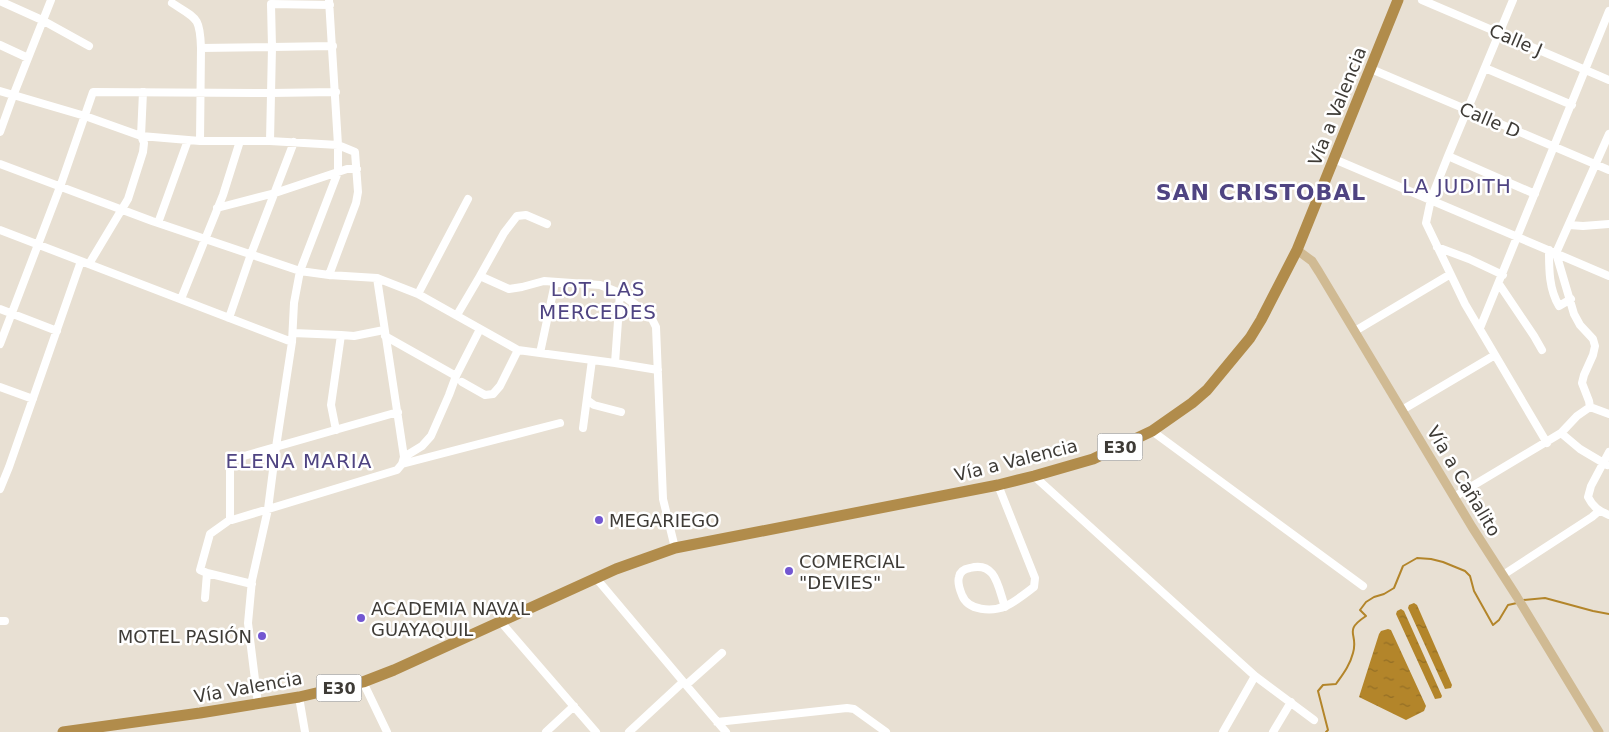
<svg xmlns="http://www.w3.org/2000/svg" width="1609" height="732" font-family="'DejaVu Sans',sans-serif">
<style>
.water{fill:url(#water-ripples)}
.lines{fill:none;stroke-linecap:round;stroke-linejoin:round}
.stream{stroke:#b3852a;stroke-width:2}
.minor{stroke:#fff;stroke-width:8}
.major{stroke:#d0ba93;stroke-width:9}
.highway{stroke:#b18c4b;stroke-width:11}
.poi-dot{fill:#7357d1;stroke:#fff;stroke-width:2}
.labels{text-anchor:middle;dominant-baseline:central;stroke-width:5;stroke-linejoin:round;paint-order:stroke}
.shield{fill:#fff;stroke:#787672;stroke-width:1}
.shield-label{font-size:16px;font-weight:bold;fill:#3e3b36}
.street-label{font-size:18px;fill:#3e3b36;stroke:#fff}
.poi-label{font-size:18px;fill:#3e3b36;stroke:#fff;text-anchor:start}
.quarter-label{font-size:20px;letter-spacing:1px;fill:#4f4482;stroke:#fff}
.district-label{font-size:22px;font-weight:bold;letter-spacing:1px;fill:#4f4482;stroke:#fff}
</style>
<defs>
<pattern id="water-ripples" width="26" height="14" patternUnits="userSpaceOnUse" patternTransform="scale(1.25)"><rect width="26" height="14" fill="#b3852a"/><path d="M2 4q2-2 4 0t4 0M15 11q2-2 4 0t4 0" fill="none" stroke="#936e25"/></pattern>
</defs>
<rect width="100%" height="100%" fill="#e8e0d3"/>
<path class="water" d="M1414 603 1417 605 1452 685 1451 688 1445 689 1408 608 1409 605Z
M1401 609 1404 611 1442 696 1441 698 1435 699 1396 614 1397 611Z
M1388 629 1391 630 1426 706 1424 711 1406 720 1359 697 1379 634 1381 631Z"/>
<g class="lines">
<path class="stream" d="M1523 600 1545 598 1593 611 1609 614
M1326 732 1328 730 1318 691 1323 685 1336 684C1343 674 1350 665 1353 653 1359 633 1342 632 1366 616L1360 610 1366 602 1374 597 1384 594 1394 588 1403 566 1417 558 1431 559 1443 562 1465 571 1470 576 1474 591 1493 625 1499 620 1508 605 1517 603"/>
<path class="minor" d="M329 0 338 145 355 152 358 192 356 203 329 275
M1422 0 1609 80
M1513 0 1448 156 1431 199 1426 223 1465 304 1547 443
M0 1 42 20 89 46
M172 3C197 19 200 17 201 48L272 47 270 141
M330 5 271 4 272 47 333 46
M0 45 28 58
M1485 68 1572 105
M1371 69 1609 170
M0 91 85 116 141 136 200 141H270L338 145V172L300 271 294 303 292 342 276 447 268 509 252 580 248 623 258 704
M0 132 13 96 51 0
M200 141 201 48
M1448 156 1535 194
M1334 159 1609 276
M0 164 152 221 300 271 329 275 377 278
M217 208 275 193 347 169H357
M158 223 188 140
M547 224 526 215 517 216 504 233 480 276 509 289 522 287 544 281 600 285 620 293 640 308 652 319 656 327 663 499 675 548
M1569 225 1583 226 1609 224
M0 230 292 342
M1437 247 1469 259 1503 275
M1549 250C1549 270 1549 289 1559 306L1571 299
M89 264 128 199 143 152 144 143 141 136 143 92
M555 283 540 353 615 363
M1499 284 1534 336 1542 350
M620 293 615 363 658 370
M418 294 468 199
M181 299 223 195 240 141
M0 309 57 331
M457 315 480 276
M229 318 251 254 294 142
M1480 328 1609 11
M480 329 456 376 449 395 431 436 422 446 404 457 377 278 418 294 518 350 540 353
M1355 331 1449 275
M293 333 341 335 331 405 336 430
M341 335 354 336 384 330
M385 336 456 376
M0 344 60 187 93 92 271 93 336 92
M462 382 485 395 493 394 500 386 518 350
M0 387 33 399
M587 400 594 405 621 412
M1590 407 1589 401 1582 383 1584 375 1593 355 1595 346 1593 339 1580 325 1574 314 1556 253 1609 134
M1590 407 1609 414
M1402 410 1495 355
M398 412 230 460V518L232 520 397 470 402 464 404 457
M583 428 592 360
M1152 431 1363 586
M1561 433 1580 449 1607 465
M1609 452 1591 486 1588 497C1593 507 1599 511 1609 515
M402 464 560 423
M1034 476 1255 676 1314 720
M998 485 1035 578 1034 587C1026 593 1015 602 1006 606 992 612 968 611 962 595 960 590 957 583 959 577 960 571 964 569 970 568 996 561 998 587 1005 607
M0 489 9 467 81 261
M1454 497 1561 433 1577 416 1590 407
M207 573 252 584
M1503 575 1592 517 1599 511
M596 578 686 685 722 653
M205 598 207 573 200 570 210 534 231 519
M0 621H5
M500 621 596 732
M363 682 387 732
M686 685 726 732
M299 697 305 732
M717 722 847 708 854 709 886 732
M546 732 574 706
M629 732 683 682
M1223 732 1255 676
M1273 732 1291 702"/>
<path class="major" d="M1297 250 1312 261 1319 272 1472 527 1517 597 1599 732"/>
<path class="highway" d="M63 732 200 713 299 697 363 682 394 670 616 569 675 548 998 485 1034 476 1093 459 1152 431 1192 403 1207 390 1250 338 1261 320 1297 250 1398 0"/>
</g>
<g class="poi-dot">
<circle cx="599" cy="520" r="5"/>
<circle cx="789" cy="571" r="5"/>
<circle cx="361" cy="618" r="5"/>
<circle cx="262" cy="636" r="5"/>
</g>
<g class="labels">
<g class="shield">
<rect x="1097.5" y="433.5" width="45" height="27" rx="4"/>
<rect x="316.5" y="674.5" width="45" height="27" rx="4"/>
</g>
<g class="shield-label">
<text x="1120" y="447">E30</text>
<text x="339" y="688">E30</text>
</g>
<g class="street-label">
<text transform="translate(1516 40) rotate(23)">Calle J</text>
<text transform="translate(1337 106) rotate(-68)">Vía a Valencia</text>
<text transform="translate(1490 120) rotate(23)">Calle D</text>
<text transform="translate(1016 460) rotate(-14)">Vía a Valencia</text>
<text transform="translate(1464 481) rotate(59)">Vía a Cañalito</text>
<text transform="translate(248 687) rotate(-10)">Vía Valencia</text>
</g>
<g class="poi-label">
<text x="609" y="520">MEGARIEGO</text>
<text x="799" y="561">COMERCIAL<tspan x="799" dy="21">"DEVIES"</tspan></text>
<text x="371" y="608">ACADEMIA NAVAL<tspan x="371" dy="21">GUAYAQUIL</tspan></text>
<text x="252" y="636" text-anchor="end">MOTEL PASIÓN</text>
</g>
<g class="quarter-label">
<text x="1457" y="186">LA JUDITH</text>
<text x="598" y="289">LOT. LAS<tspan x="598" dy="23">MERCEDES</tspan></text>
<text x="299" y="461">ELENA MARIA</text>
</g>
<g class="district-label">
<text x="1261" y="192">SAN CRISTOBAL</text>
</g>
</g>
</svg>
